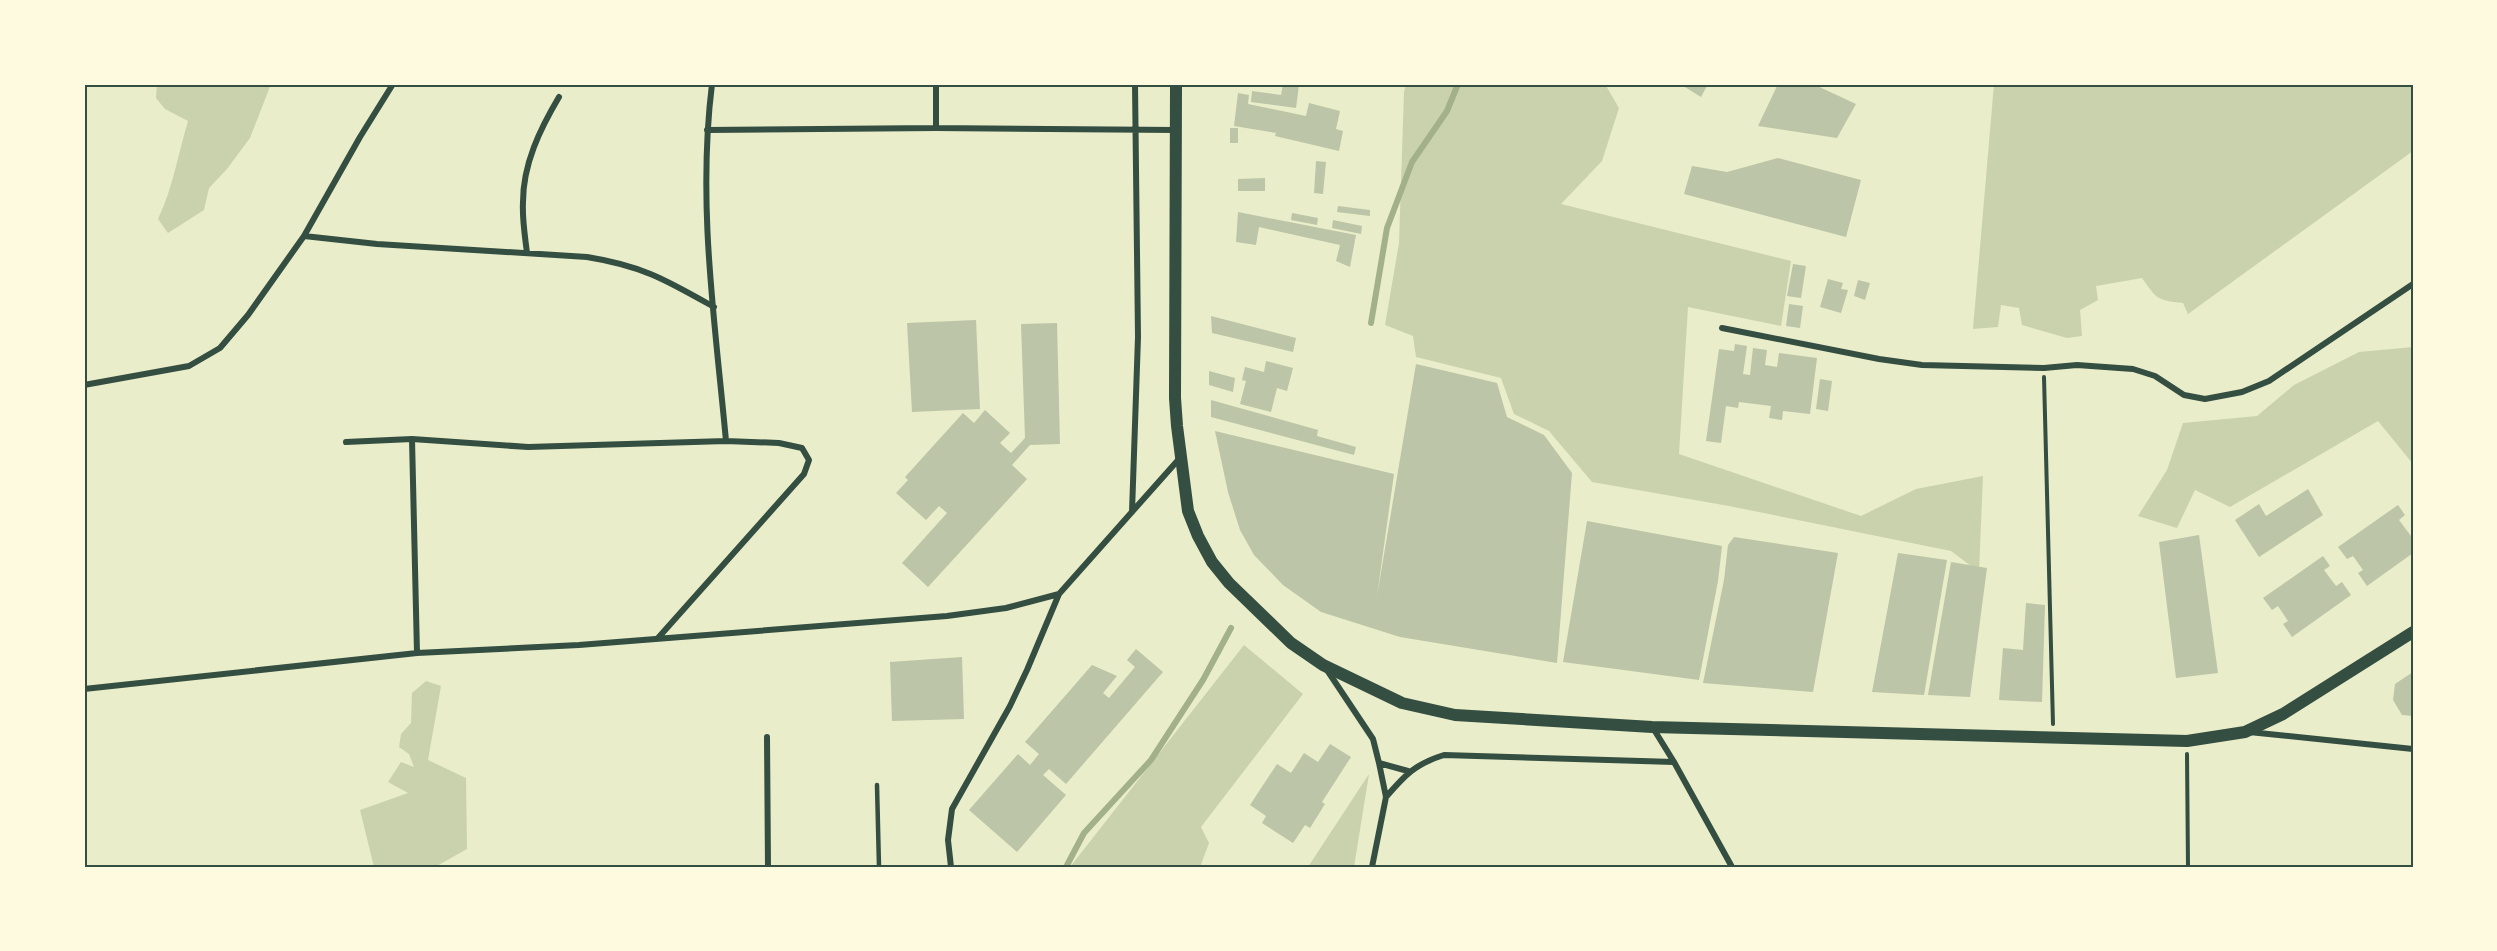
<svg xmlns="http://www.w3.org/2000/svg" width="2497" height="951" font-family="Signika,sans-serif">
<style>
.green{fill:#cad2ad}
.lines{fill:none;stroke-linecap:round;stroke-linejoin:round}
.stream{stroke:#a3b18a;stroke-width:6}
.building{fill:#bcc5a7}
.path{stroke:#344e41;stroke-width:4}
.service{stroke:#344e41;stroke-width:4.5}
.minor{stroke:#344e41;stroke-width:6}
.secondary{stroke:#344e41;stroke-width:12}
.neatline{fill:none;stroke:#344e41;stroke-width:2}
</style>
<rect width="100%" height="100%" fill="#e9edc9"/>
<path class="green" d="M157 84H271L250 138 227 169 209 188 204 210 168 233 158 219C173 188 178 154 188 121L165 109 156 98Z
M1406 84H1605L1619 108 1602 161 1561 204 1791 261 1781 326 1688 307 1679 454 1861 516 1916 489 1983 476 1979 572 1951 551 1729 506 1592 482 1549 431 1514 414 1501 378 1416 357 1413 336 1385 325 1399 243 1404 92Z
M1994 84H2413V151L2188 314 2183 303C2156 300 2157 299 2142 278L2096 286 2098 300 2080 310 2082 336 2067 338 2022 325 2019 308 2001 305 1998 327 1973 329Z
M2413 347V464L2378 421 2230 507 2195 490 2177 528 2138 516 2167 470 2183 423 2257 416 2294 385 2359 352Z
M1244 645 1303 694 1201 827 1209 843 1200 867H1070Z
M426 681 441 686 428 760 466 778 467 849 435 867H374L360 810 408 793 388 782 401 762 414 767 409 754 399 747 401 734 411 723 412 693Z
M1369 774 1354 867H1308Z"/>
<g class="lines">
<path class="stream" d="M1371 323 1387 228 1412 162 1447 111 1458 84
M1066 867 1084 833 1151 760 1203 680 1231 628"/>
</g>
<path class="building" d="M1283 84 1299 85 1296 108 1251 102 1252 91 1281 95Z
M1680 84H1708L1701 97Z
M1778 84H1813L1856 104 1837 138 1758 126Z
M1238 93 1249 95 1248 104 1306 116 1309 103 1340 111 1336 129 1343 131 1339 151 1275 136 1276 133 1234 126Z
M1230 128H1238V143H1230Z
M1778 158 1861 180 1846 237 1684 194 1692 166 1727 172Z
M1316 161 1326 162 1323 194 1314 193Z
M1265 178V191H1238V179Z
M1338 206 1370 210V216L1337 212Z
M1238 212 1356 235 1350 267 1336 261 1340 245 1259 227 1256 245 1236 242Z
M1292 213 1318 218 1317 225 1291 220Z
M1333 220 1362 226 1361 234 1332 228Z
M1793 264 1806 266 1801 298 1787 296Z
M1828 279 1843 283 1841 289 1848 290 1841 313 1820 307Z
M1858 280 1870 283 1865 300 1854 296Z
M1789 304 1803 306 1800 328 1786 326Z
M1211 316 1296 338 1293 352 1212 333Z
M976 320 980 409 912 412 907 323Z
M1057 323 1060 444 1030 445 1012 465 1027 479 928 587 902 563 947 513 939 506 926 520 896 493 908 480 905 477 963 413 974 423 985 410 1010 433 1000 443 1011 453 1025 438 1021 324Z
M1735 344 1747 346 1743 374 1750 375 1753 348 1767 350 1765 365 1777 367 1779 353 1817 358 1810 414 1783 411 1782 420 1769 418 1771 406 1739 402 1738 408 1726 406 1721 443 1706 441 1719 349 1734 351Z
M1266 361 1293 368 1287 391 1277 388 1271 412 1240 404 1246 381 1242 380 1245 367 1264 372Z
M1416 364 1497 383 1507 417 1544 435 1572 473 1557 663 1400 637 1321 612 1283 585 1254 555 1240 530 1228 492 1215 431 1394 474 1377 596Z
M1209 371 1235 378 1233 392 1209 385Z
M1820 379 1832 381 1828 411 1816 409Z
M1211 400 1318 430 1317 436 1356 447 1354 455 1211 417Z
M2308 489 2323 515 2259 557 2235 520 2259 504 2266 516Z
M2398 505 2405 515 2399 520 2411 536 2413 534V553L2367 586 2358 573 2363 570 2353 556 2347 559 2338 547Z
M1587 521 1722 546 1718 581 1699 680 1563 662Z
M2199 535 2218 673 2176 678 2159 542Z
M1734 537 1838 553 1813 692 1703 683 1724 580 1728 545Z
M1898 553 1947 560 1924 695 1872 692Z
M2323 556 2330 566 2324 570 2336 586 2342 582 2351 595 2292 637 2283 624 2288 621 2278 606 2272 610 2263 598Z
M1951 562 1987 568 1970 697 1928 695Z
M2026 603 2045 605 2042 702 1999 700 2003 648 2023 650Z
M1136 649 1163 672 1066 784 1049 769 1043 775 1066 795 1017 852 969 810 1018 754 1030 765 1039 754 1025 742 1092 665 1117 676 1103 693 1109 698 1135 667 1127 660Z
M962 657 964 719 892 721 890 662Z
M2413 672V716L2402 715 2393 700 2395 684Z
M1330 744 1351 757 1322 802 1325 804 1310 828 1305 825 1293 843 1262 823 1266 816 1250 805 1277 764 1291 773 1304 753 1318 762Z"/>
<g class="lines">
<path class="path" d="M2044 377 2053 724
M2187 754 2188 867"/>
<path class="service" d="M877 785 879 867"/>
<path class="minor" d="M712 84C697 205 715 321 726 441
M936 84V128
M707 130 936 128 1176 130
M304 236 377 244 587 257C643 266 666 280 714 307
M527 253C525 236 522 219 523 202 523 164 540 129 559 97
M1722 328 1879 359 1922 365 2044 368 2077 365 2133 369 2155 376 2184 395 2205 399 2242 392 2269 381 2413 284
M84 385 189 366 220 348 248 315 304 236 360 137 393 84
M346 442 412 439
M1132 512 1138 337 1135 84
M417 653 412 439 528 447 726 441 779 443 802 448 809 460 804 474 658 638
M1327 670 1373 739 1379 763 1386 797 1372 867
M84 689 417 653 579 645 947 616 1006 608 1059 594 1179 459
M1653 728 1674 762 1732 867
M2249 732 2413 749
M767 737 768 867
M1379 763 1408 771
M1386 797C1405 775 1415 764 1444 755L1674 762
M951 867 948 840 952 809 1010 706 1027 670 1059 594"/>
<path class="secondary" d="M1176 84 1175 398 1177 426 1188 511 1198 536 1212 562 1229 583 1291 643 1323 665 1402 703 1455 715 1652 727 2187 741 2245 732 2283 714 2413 632"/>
</g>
<rect width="2497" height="951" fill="none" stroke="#fefae0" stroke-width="171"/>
<rect x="86" y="86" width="2326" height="780" class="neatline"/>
</svg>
